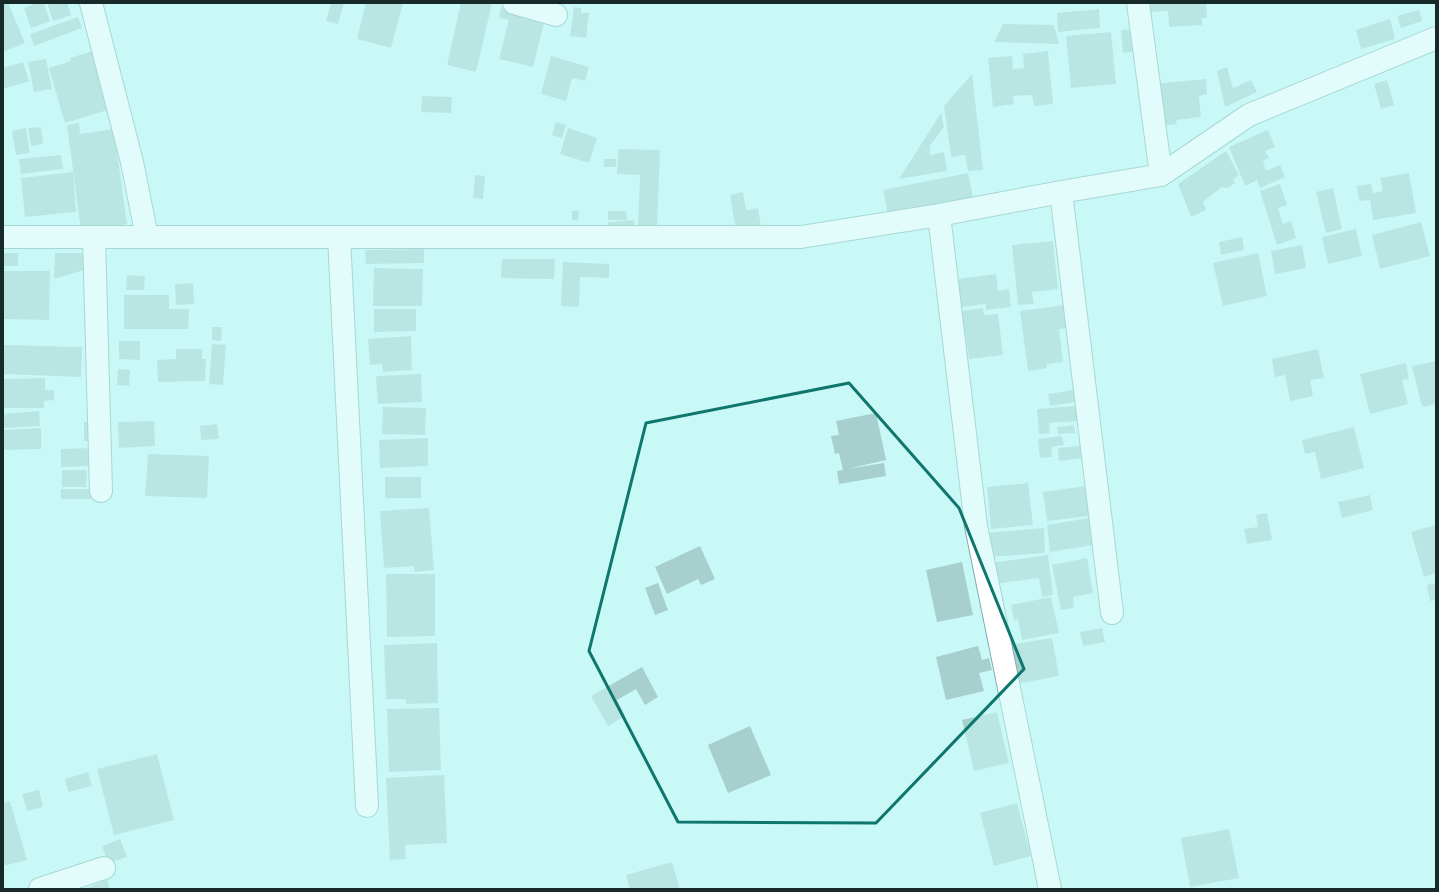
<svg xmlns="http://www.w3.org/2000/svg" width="1439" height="892" font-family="'Archivo Narrow',sans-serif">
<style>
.building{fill:#a6cfcd}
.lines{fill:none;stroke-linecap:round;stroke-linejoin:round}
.minor-casing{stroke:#7fadab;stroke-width:24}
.minor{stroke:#fff;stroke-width:22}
.marked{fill:none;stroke:#0f766e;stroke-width:3;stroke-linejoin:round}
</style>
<rect width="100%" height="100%" fill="#c9f9f6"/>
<path class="building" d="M3 3H8L25 43 3 52Z
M37 3H44L50 21 31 28 24 8Z
M47 3H67L71 15 53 21Z
M331 3H344L338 24 326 21Z
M366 3H403L391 48 357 39Z
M461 3H492L476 72 447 65Z
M1144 3H1206L1207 18H1202V25L1169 27 1168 11 1151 12 1152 18 1145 19Z
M501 7 525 13 524 19 544 23 533 67 499 59 509 20 499 18Z
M574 7 581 8V13H589L586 38 570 36Z
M1099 9 1100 28 1058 32 1057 13Z
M1419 10 1422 21 1401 28 1397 16Z
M78 17 82 28 34 46 30 34Z
M1390 19 1395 39 1361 49 1356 30Z
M1003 24 1054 25 1059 44 994 42Z
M1135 29 1137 51 1123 53 1121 30Z
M1111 32 1116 84 1071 88 1066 36Z
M93 51 111 109 65 123 49 68 71 61 70 58Z
M1048 51 1053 104 1034 106 1032 95 1013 96 1014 104 993 107 988 58 1012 56 1013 69 1024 68 1023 54Z
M551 56 589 67 585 81 572 78 566 101 541 94Z
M46 59 52 89 34 92 28 62Z
M23 62 29 81 3 89V68Z
M1227 67 1233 88 1251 80 1257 92 1225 107 1217 71Z
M972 74 983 170 968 171 965 155 951 157 944 106Z
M1206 79 1207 94 1199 96 1201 117 1176 120 1177 124 1159 126 1154 84Z
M1387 80 1394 105 1381 109 1374 84Z
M422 96 452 97 451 113 421 112Z
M941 113 944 127 930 146V155L944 152 947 171 899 179Z
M556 122 566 125 562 138 552 135Z
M79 123 80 134 114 129 127 224 81 231 67 125Z
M41 127 43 144 31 146 28 128Z
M26 128 30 153 16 155 12 131Z
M568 128 597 138 589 163 560 154Z
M1268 130 1275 147 1265 151 1269 158 1263 161 1266 171 1280 165 1285 177 1260 188 1257 180 1245 186 1229 147Z
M618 149 660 150 657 229H638L640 175 617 174Z
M1226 151 1239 175 1233 180 1235 183 1228 188 1222 187 1203 202 1206 210 1191 217 1178 184Z
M61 155 63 169 21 174 19 159Z
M604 159H616V167H604Z
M73 172 76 212 25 217 21 178Z
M968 173 973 197 888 215 883 190Z
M1409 173 1416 213 1373 220 1370 200 1359 201 1357 186 1371 184 1373 193 1383 191 1380 178Z
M475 175 485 176 483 199 473 198Z
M1280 184 1287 205 1278 208 1283 224 1291 221 1296 238 1277 245 1260 191Z
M1333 188 1342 229 1326 233 1316 192Z
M743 192 746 210 758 208 761 226 736 230 730 195Z
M572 211H579L578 221 572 220Z
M608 211H626L627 220H608Z
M634 220V229H608V222Z
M1421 222 1430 256 1380 269 1372 235Z
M1356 229 1362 256 1328 264 1322 237Z
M1242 237 1244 250 1221 255 1219 242Z
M1053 241 1058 289 1032 292 1034 304 1018 305 1012 245Z
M1302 245 1306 268 1275 274 1271 251Z
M424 249V263L366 264 365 250Z
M3 253H18V266H3Z
M55 253H82L84 270 54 279Z
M1258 253 1267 296 1223 306 1213 263Z
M502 259H555L554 279 501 278Z
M563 262 609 264V278L580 277 579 307 561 306Z
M374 268 423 269 422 306H373Z
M3 271H50L49 320 3 319Z
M996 274 998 291 1009 289 1011 307 986 310V304L961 307 958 279Z
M127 275 145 276 144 290H126Z
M193 283 194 304 176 305 175 284Z
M124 295H169V309H189L188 329H124Z
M1064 305 1067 328 1059 329 1063 362 1046 364 1047 368 1028 371 1020 311Z
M983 308 984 315 998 314 1003 355 969 359 962 311Z
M374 309H416V331L374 332Z
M212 327H222L221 341 212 340Z
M411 336 412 370 383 372 382 364 370 365 368 339Z
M119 341H140V360L119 359Z
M212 344 226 345 223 385 209 384Z
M3 345 82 347 81 377 3 374Z
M176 349H202V359H206L205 381 158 382 157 360 176 359Z
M1318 349 1324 378 1310 380 1313 396 1290 401 1285 375 1275 377 1272 359Z
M1436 361V404L1422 407 1412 366Z
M1406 363 1409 379 1402 380 1408 404 1370 414 1360 374Z
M118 369 130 370 129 386 117 385Z
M421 374 422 402 378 404 376 376Z
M45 378V390H54V400L44 401V408H3V379Z
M1074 390 1076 402 1050 406 1048 394Z
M1076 406 1077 421 1049 423 1050 433 1039 434 1037 409Z
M383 407 426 408 425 435 382 434Z
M39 411 40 426 3 428V414Z
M876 413 886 460 847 469 884 463 886 476 839 484 837 471 843 470 839 453 835 454 831 436 839 435 836 421Z
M154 421 155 446 119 448 118 422Z
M84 422H93L94 441H84Z
M217 424 219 439 201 440 200 426Z
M1074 425 1075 433 1058 434 1057 427Z
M1354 427 1364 468 1321 479 1315 452 1305 454 1302 440Z
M41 428V449L3 450V430Z
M1062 436 1064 445 1051 447 1052 457 1040 458 1038 439Z
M428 438V466L380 468 379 440Z
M1080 446 1081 458 1059 461 1058 448Z
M92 448 93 466 61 467V449Z
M148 454 209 456 207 498 145 496Z
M62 470H87L86 487H62Z
M385 477H421V498H385Z
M1028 483 1033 525 991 529 987 487Z
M1086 486 1089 516 1047 521 1043 492Z
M61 489H92V499H61Z
M1370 495 1373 510 1342 518 1338 502Z
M429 508 434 570 415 572 414 566 384 568 380 511Z
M1267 513 1272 540 1247 544 1244 529 1258 527 1256 515Z
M1089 518 1093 545 1050 552 1047 525Z
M1436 525V573L1424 577 1411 532Z
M1044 528 1045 553 989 557 987 533Z
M700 546 715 579 701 585 698 579 667 594 655 567Z
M1048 555 1053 595 1042 597 1039 578 993 584 990 563Z
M1087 558 1093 593 1073 597 1074 608 1061 610 1052 565Z
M962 562 973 615 937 622 926 570Z
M386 574H435V636L387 637Z
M658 583 668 610 655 615 645 588Z
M1436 583V600L1430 601 1427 585Z
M1051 597 1059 633 1022 640 1018 619 1014 620 1011 605Z
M1102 628 1105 642 1083 646 1080 632Z
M1052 638 1059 676 1016 684 1009 645Z
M437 643 438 703 406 704V699H386L384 645Z
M978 646 982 660 989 658 992 670 979 673 984 691 946 700 936 657Z
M642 667 658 697 645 705 636 689 617 700 625 716 608 726 591 696Z
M439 708 441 770 389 772 387 709Z
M997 712 1009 763 974 771 962 720Z
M750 726 771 775 728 793 708 745Z
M157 754 174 820 114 835 97 769Z
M88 772 92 786 68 792 65 779Z
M444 775 447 843 405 845 406 859 390 860 386 778Z
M39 790 43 807 27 811 22 794Z
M10 801 27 860 3 866V803Z
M1017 803 1031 856 994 866 980 813Z
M1229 829 1239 878 1190 887 1181 838Z
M120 839 127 857 108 863 102 846Z
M672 862 680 889H630L626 875Z
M107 880 110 889H86V888Z"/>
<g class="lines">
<g class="minor-casing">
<path id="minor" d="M91 3 132 162 147 237
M514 3 556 15
M1138 3 1161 175
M1061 192 1112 613
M939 215 976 526 1050 889
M3 237H801L939 215 1061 192 1161 175 1249 115 1436 38
M94 237 101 491
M339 237 367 806
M40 889 104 868"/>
</g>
<use href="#minor" class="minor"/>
</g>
<path d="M0 0H1439V892H0ZM849 383 959 508 1024 669 876 823 678 822 589 651 646 423Z" fill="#c9f9f6" fill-opacity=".55" fill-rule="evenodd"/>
<path class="marked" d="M849 383 959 508 1024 669 876 823 678 822 589 651 646 423Z"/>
<rect width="1439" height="892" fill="none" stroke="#172a29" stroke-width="8"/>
</svg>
